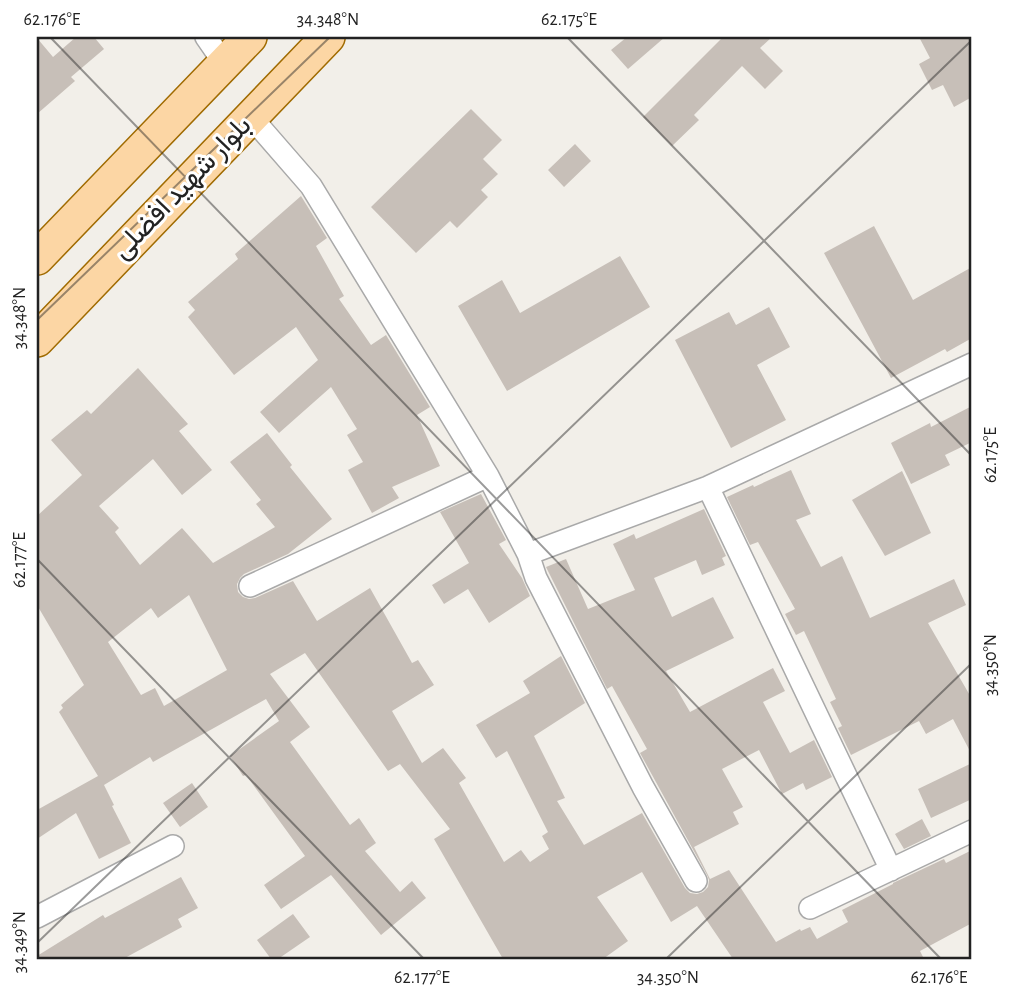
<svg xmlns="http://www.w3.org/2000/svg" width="1009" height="996" font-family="'Alegreya Sans',Vazirmatn,sans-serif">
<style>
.building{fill:#c7bfb8;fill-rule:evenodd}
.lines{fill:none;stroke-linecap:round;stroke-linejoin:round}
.minor-casing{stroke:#a9a9a9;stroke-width:24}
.primary-casing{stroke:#a06b00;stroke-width:36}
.minor{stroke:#fff;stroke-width:21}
.primary{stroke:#fcd6a4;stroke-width:33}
.ticks{fill:none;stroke:#222;stroke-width:2;stroke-opacity:0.45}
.labels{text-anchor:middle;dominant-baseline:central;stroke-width:6;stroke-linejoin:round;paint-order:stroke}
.street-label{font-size:28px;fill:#222;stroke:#fff}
.neatline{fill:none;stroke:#222;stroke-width:2.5}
.ticks-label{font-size:18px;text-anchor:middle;fill:#222}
</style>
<rect width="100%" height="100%" fill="#f2efe9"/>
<path class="building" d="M76 37H94L104 49 71 77 75 81 37 114V38L53 57Z
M627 37H665L628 69 611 50Z
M723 37H772L760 48 783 71 765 89 742 66 694 115 699 120 672 146 643 117Z
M919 37H972V97L954 107 943 85 932 90 919 64 930 58Z
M471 109 502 140 483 159 498 174 481 190 488 197 457 228 450 221 416 253 371 207Z
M575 144 591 161 564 187 548 170Z
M301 196 327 238 316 246 344 296 339 299 371 345 386 335 430 407 417 415 440 466 392 487 399 498 372 513 348 470 363 462 347 435 357 429 331 387 279 433 260 412 318 360 296 327 234 375 188 317 195 310 188 302 238 259 235 254Z
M874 226 913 300 972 267V338L947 352 945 349 891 378 824 253Z
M620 256 650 307 507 391 458 306 502 280 520 313Z
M769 307 790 347 757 365 786 420 731 448 675 340 729 312 736 325Z
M138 368 188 424 179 431 212 470 182 495 153 459 99 506 119 528 115 532 140 565 182 528 213 563 275 527 256 504 261 500 230 462 267 433 292 465 290 467 332 519 288 554 244 574 240 578 237 584 238 592 243 597 249 599 255 598 293 581 317 621 370 588 412 663 418 660 434 685 392 711 422 763 443 748 466 778 459 783 504 862 521 850 530 862 549 849 542 836 548 832 507 751 496 758 476 725 530 693 523 681 561 656 585 703 534 736 565 798 557 801 584 845 642 813 685 888 690 893 697 894 703 892 708 887 709 880 707 875 640 753 647 749 612 686 607 689 546 567 566 559 588 609 635 590 613 544 634 534 636 539 704 509 726 556 722 558 725 565 702 575 696 560 654 578 672 617 713 597 734 638 666 671 690 712 773 668 785 691 763 702 790 753 814 740 832 777 806 790 803 783 782 794 759 750 722 769 743 807 733 812 739 824 694 847 710 879 729 870 776 942 800 929 801 931 810 927 817 939 848 922 842 910 893 884V883L944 859 946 863 972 850V923L920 951 924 959H733L697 906 671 922 642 872 597 897 628 941 603 959H503L434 839 450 829 400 764 388 771 305 653 270 674 310 727 290 742 350 825 359 818 376 843 365 851 400 892 412 881 426 898 381 935 331 875 281 909 264 885 305 856 246 775 243 776 230 756 279 721 266 699 153 762 150 757 104 785 114 805 112 806 131 843 99 859 76 813 37 839V810L98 776 59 712 63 708 61 705 84 685 37 605V516L82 475 51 440 87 410 91 414ZM189 595 227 670 164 706 155 688 141 695 108 642 151 608 158 618Z
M972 406V442L945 455 950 465 911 484 891 443 930 423 931 427Z
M791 470 811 514 796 520 821 567 842 556 870 618 954 579 966 605 928 623 972 699V755L953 719 926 734 919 721 851 755 838 728 842 726 830 702 836 699 804 631 796 635 785 614 795 609 758 542 750 545 727 497 753 485 754 487Z
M902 471 931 533 885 556 852 500Z
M481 494 506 540 499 544 522 578 530 596 489 623 468 589 444 604 432 585 469 563 440 512Z
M972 763V799L931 818 918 789Z
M192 783 208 807 180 827 163 803Z
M922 819 931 836 904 849 895 834Z
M181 877 198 908 178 919 182 927 123 959H37V956L103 915 105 918Z
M293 914 310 937 278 959H271L257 940Z"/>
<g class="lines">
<g class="minor-casing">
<path id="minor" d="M206 37 224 63
M251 117 311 186 488 476 528 554 536 578 643 787 696 881
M708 487 891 870
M528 554 708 487 972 364
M250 586 488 476
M810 908 972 831
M37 917 173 846"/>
</g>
<g class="primary-casing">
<path id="primary" d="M37 258 250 37
M37 340 328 37"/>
</g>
<use href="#minor" class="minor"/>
<use href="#primary" class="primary"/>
</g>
<path class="ticks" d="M50 37 941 959M567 37 972 456M37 320 330 37M37 559 424 959M37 943 972 40M666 959 972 663"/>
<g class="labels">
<g class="street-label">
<text transform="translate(182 188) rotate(-46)">بلوار شهید افضلی</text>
</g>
</g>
<rect width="1009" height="996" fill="none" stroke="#ffffff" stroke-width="77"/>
<rect x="38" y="38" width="932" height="920" class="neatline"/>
<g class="ticks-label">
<text x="52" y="25">62.176°E</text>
<text x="328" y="25">34.348°N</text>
<text x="569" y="25">62.175°E</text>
<text transform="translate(19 318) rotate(-90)" y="6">34.348°N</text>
<text transform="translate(990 455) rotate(-90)" y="6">62.175°E</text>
<text transform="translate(19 560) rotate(-90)" y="6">62.177°E</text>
<text transform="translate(990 665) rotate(-90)" y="6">34.350°N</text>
<text transform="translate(19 942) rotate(-90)" y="6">34.349°N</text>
<text x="422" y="983">62.177°E</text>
<text x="668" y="983">34.350°N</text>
<text x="939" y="983">62.176°E</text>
</g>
</svg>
